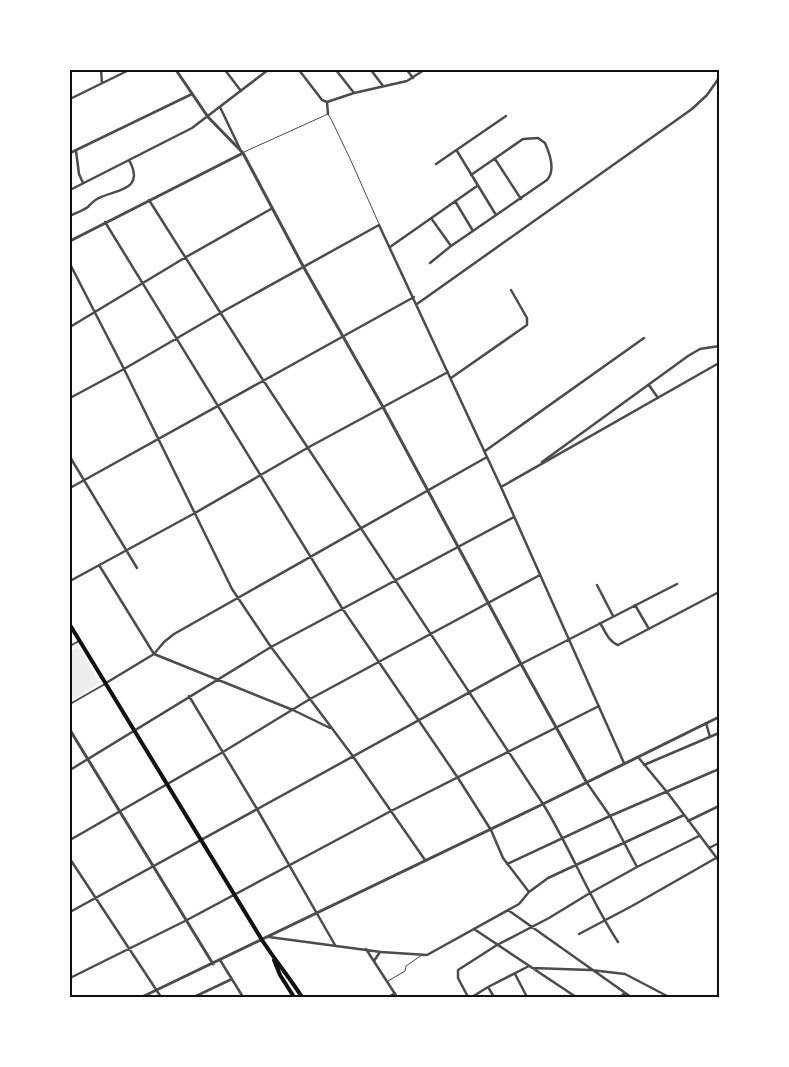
<svg xmlns="http://www.w3.org/2000/svg" width="789" height="1067" font-family="Jost,sans-serif">
<style>
.green{fill:#eee}
.lines{fill:none;stroke-linecap:round;stroke-linejoin:round}
.service{stroke:#4c4c4c;stroke-width:1}
.pedestrian{stroke:#4c4c4c;stroke-width:2}
.minor{stroke:#4c4c4c;stroke-width:2.5}
.tertiary{stroke:#4c4c4c;stroke-width:3}
.primary{stroke:#111;stroke-width:4}
.neatline{fill:none;stroke:#111;stroke-width:2}
</style>
<rect width="100%" height="100%" fill="#fff"/>
<path class="green" d="M78 646 99 683 70 702V651Z"/>
<g class="lines">
<path class="service" d="M244 152 328 114 332 121 352 163 379 224
M388 981 405 971 406 966 422 955"/>
<path class="pedestrian" d="M70 646 79 641
M70 704 105 684"/>
<path class="minor" d="M101 70 102 83
M225 70 241 91
M299 70 322 100 327 102
M336 70 354 93
M371 70 383 86
M407 70 413 78
M70 99 129 70
M327 102 354 93 407 81 424 70
M327 102 328 114
M220 107 240 149
M76 151 79 174 83 183
M457 151 496 215
M70 153 192 94
M495 159 521 199
M436 164 506 116
M70 190 192 128 268 70
M149 200 263 380 543 804C571 849 589 898 618 942
M455 201 473 231
M70 216C76 213 82 211 88 207 91 204 93 201 97 199 116 189 146 191 129 160
M431 218 451 246
M105 222 342 608 458 778 491 830 503 858 529 892
M390 247 477 186
M430 263 451 246 547 180C556 170 550 154 545 143L538 138 523 139 471 175
M70 264 124 369 232 589 271 647 352 755 425 860
M417 304 692 109 707 95 719 78
M70 327 186 257 271 209
M451 378 527 325V318L511 290
M649 385 658 398
M70 398 124 369 222 312 379 225 501 487 624 763
M485 451 644 338
M70 457 137 568
M542 462 688 356 700 349 719 346
M501 487 719 363
M70 488 414 297
M99 565 154 654
M70 581 195 513 309 447 448 372
M597 585 613 616
M635 605 649 629
M600 623C605 631 609 642 618 645L719 592
M154 654 293 710 330 728
M106 683 154 654 164 642 174 634 487 457
M189 696 257 809 335 945
M706 723 710 737
M638 757 667 792 719 861
M644 765 719 733
M70 770 271 647 514 517
M587 783 610 816 637 867
M688 821 719 806
M70 840 223 752 310 699 540 575
M709 848 719 843
M70 859 161 997
M507 864 610 816 719 769
M508 910 631 997
M70 912 521 664 677 584
M474 929 576 997
M579 934 632 906 716 858
M269 937 381 952 427 955 519 904 529 892 548 878 684 815
M366 949 397 997
M220 960 243 997
M374 961 380 952
M532 968 591 970 625 974 669 997
M515 974 527 997
M70 978 187 920 391 811 599 706
M488 987 494 997
M194 997 232 979
M389 997 395 993
M468 997 458 978V970L497 945 549 918 590 893 637 867 699 836
M472 997 488 987 529 966
M621 997 624 993"/>
<path class="tertiary" d="M176 70 208 117 243 153 303 266 383 407 521 664 587 783
M70 241 243 153
M70 730 213 964
M142 997 543 804 719 717"/>
<path class="primary" d="M70 625 262 940C275 960 289 977 302 997
M274 960 280 975 294 997"/>
</g>
<rect width="789" height="1067" fill="none" stroke="#ffffff" stroke-width="142"/>
<rect x="71" y="71" width="647" height="925" class="neatline"/>
</svg>
